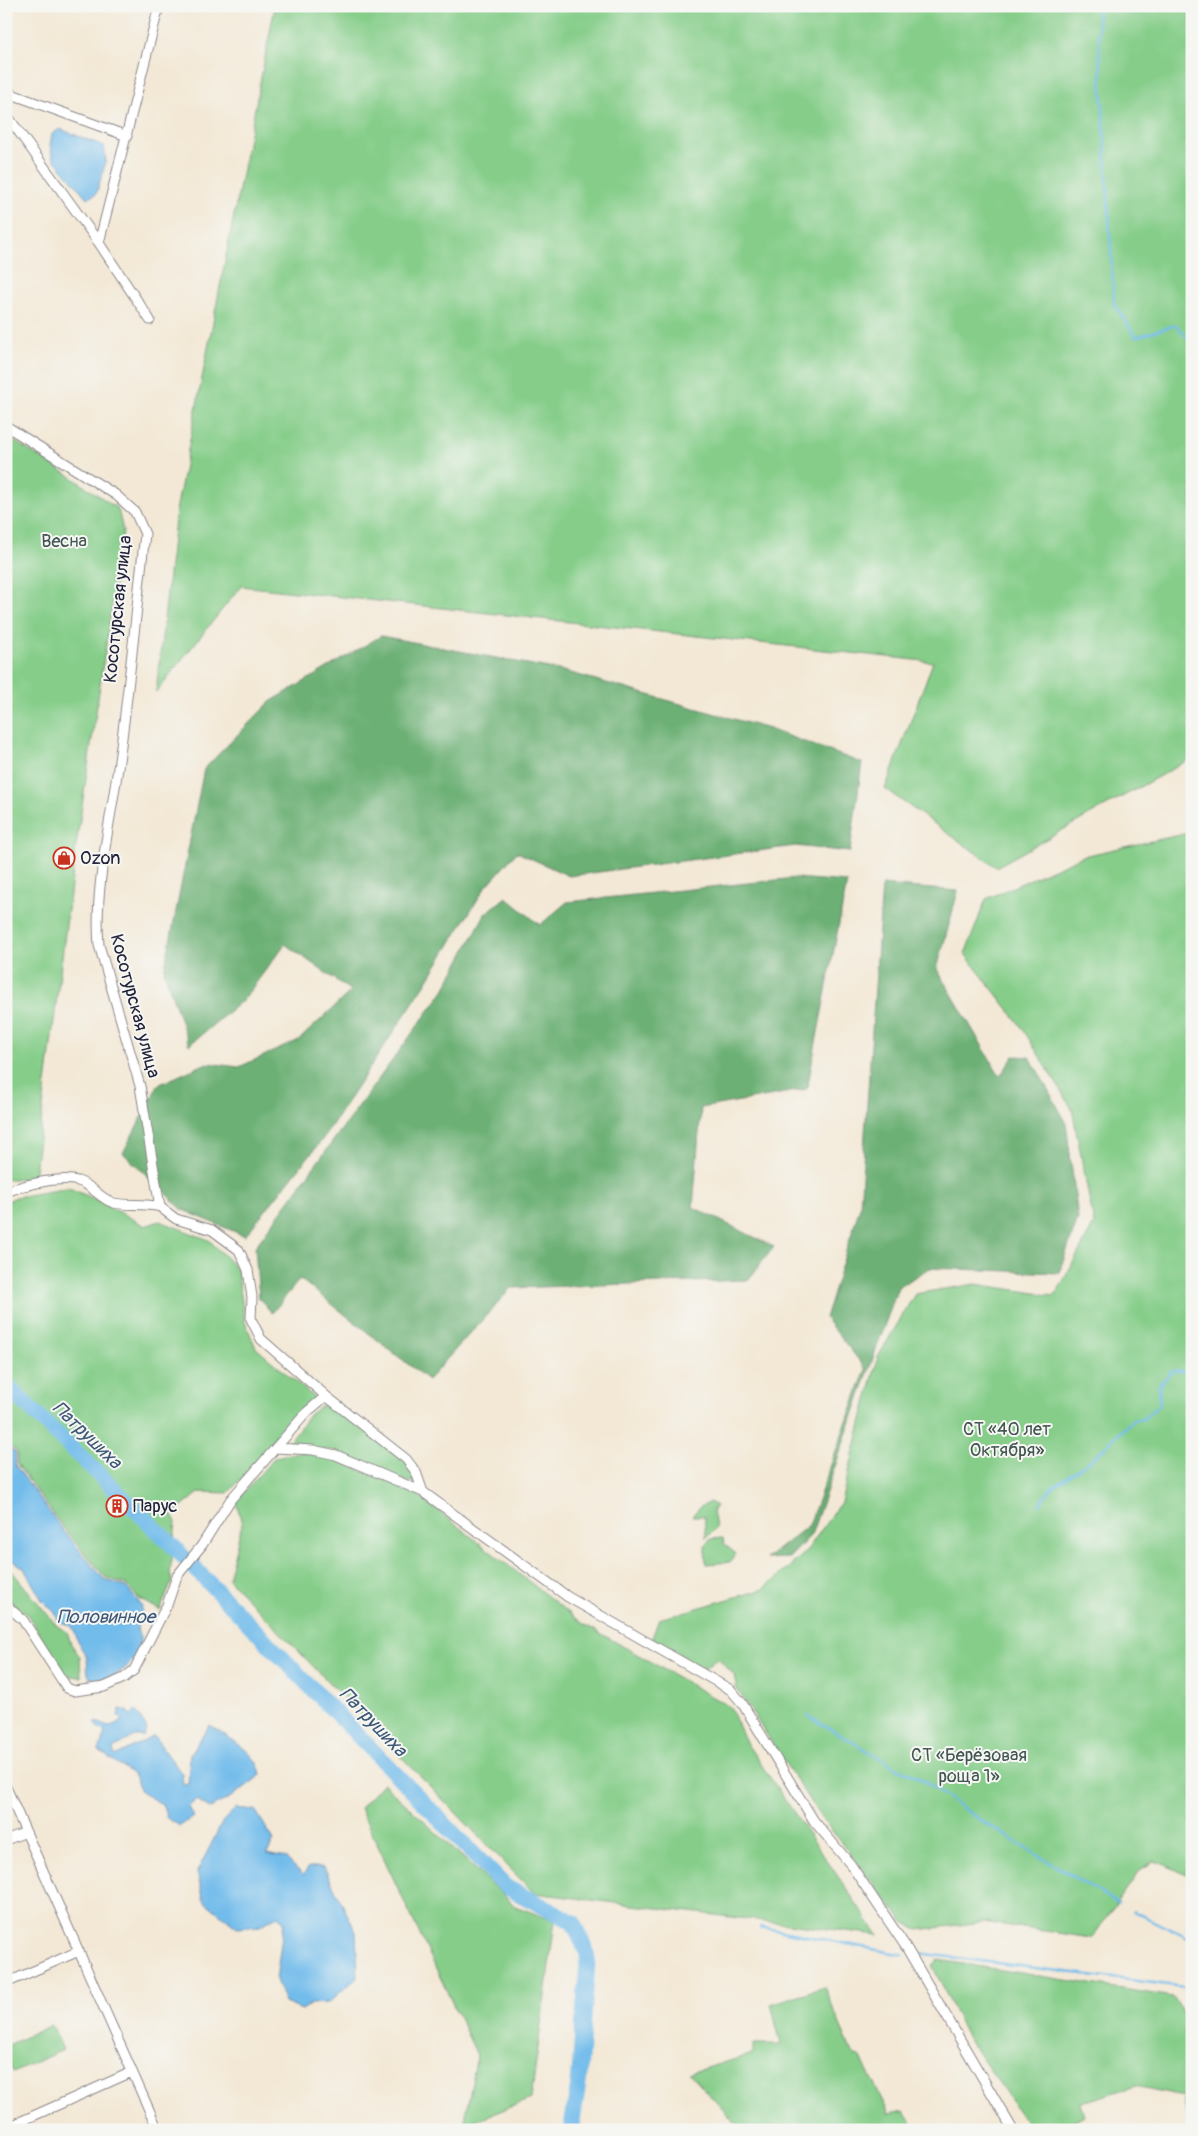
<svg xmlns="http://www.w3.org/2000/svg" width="1198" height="2136" font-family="Pangolin,sans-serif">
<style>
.green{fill:#85cd89;stroke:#547862}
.forest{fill:#6cb075;stroke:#476958}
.water{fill:#72bceb;stroke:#4a6f93}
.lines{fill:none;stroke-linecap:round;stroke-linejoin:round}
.stream{stroke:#72bceb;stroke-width:2.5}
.river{stroke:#72bceb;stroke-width:16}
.minor-casing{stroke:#8a8588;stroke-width:11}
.minor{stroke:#fff;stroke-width:9}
.labels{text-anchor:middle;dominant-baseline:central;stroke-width:4;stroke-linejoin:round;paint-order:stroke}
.park-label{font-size:18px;fill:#405552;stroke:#f6f6f2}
.street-label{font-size:18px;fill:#22223b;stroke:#f6f6f2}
.poi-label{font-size:18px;fill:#22223b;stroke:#f6f6f2;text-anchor:start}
.water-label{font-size:19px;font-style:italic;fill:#3e5879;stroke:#f6f6f2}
</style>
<rect width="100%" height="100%" fill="#f6f6f2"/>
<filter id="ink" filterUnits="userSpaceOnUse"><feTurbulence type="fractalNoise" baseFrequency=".02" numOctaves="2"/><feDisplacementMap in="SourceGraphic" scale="10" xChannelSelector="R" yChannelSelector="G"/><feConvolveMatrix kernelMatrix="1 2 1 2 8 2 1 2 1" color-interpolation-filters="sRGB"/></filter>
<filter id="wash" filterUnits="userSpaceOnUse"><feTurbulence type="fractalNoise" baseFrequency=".0096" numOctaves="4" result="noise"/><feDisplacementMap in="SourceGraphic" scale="20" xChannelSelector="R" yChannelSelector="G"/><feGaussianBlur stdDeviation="1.12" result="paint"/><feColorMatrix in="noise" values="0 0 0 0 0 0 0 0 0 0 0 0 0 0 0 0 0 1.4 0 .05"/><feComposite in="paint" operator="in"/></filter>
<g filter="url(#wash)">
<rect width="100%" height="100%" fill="#f3e8d5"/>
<path class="green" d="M275 6H1192V758L996 867 885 789 933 662 241 586 156 692 176 511Z
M6 436 73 478 118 509 123 531 76 846 34 1179H6Z
M1192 803V1876L1155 1861 1141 1869 1092 1938 983 1922 918 1930 904 1922 817 1812 737 1689 734 1675 718 1658 704 1669 652 1638 659 1619 764 1589 805 1553 841 1502 878 1357 915 1294 975 1284 1055 1296 1094 1224 1072 1109 1021 1026 965 954 986 899 1083 856 1189 833 1188 806Z
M69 1188 99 1201 145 1226 160 1221 209 1240 237 1269 245 1322 256 1348 315 1398 228 1493 200 1492 172 1515 176 1522 170 1573 172 1582 160 1610 138 1598 127 1585 105 1577 65 1530 17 1464V1451L6 1444V1374L12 1375 6 1369V1202L16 1197Z
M322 1405H332L407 1463 414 1474 416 1482H408L335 1451 286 1446 310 1414Z
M299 1452 328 1457 414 1492 582 1623 730 1707 747 1744 878 1935 534 1893 228 1579 242 1524 236 1501 275 1457Z
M710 1502 716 1506 713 1510 716 1528 706 1538 704 1516H692L700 1507Z
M723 1538 724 1544 736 1554 730 1562 706 1564 705 1546 710 1539Z
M6 1564 57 1626 67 1632 71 1644 80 1657 81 1677 66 1676 27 1614 6 1600Z
M383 1783 515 1906 555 1921 531 2099 464 2125 477 2055 360 1808Z
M938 1960 1173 1997 1184 2016 1192 2017V2130H1189L1183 2096 1135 2086 1080 2103 1084 2116 1068 2125 1065 2130H1032L968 2039 932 1965Z
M824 1987 853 2055 861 2058 889 2114 903 2111 916 2130H742L689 2073 753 2054V2044H781L771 2004Z
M52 2025 63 2050 13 2072 6 2057V2046Z"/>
<path class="forest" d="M381 636 564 671 769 729 862 763 850 852 795 846 569 876 517 852 484 889 424 986 322 1140 245 1236 183 1210 123 1153 158 1085 207 1063 239 1067 299 1040 351 991 285 944 244 999 189 1045 164 972 204 769 270 702Z
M796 878 847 882 807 1089 701 1108 693 1207 774 1247 748 1280 511 1288 428 1380 300 1279 272 1313 259 1298 255 1247 444 990 485 914 506 897 540 925 567 902Z
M882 885 958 891 937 969 1000 1076 1014 1056 1030 1057 1066 1122 1078 1219 1059 1273 930 1268 898 1287 811 1535 789 1558 766 1559 809 1525 866 1369 825 1318 860 1207Z"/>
<path class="water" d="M60 129 104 146 106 162 96 194 87 198 53 158 50 145 52 134Z
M6 1446 15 1452V1465L65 1533 104 1579 126 1587 142 1606C142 1614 137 1622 137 1629 138 1634 141 1636 140 1640 138 1664 113 1683 90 1678 86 1671 88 1666 87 1658 86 1653 81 1649 79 1644 73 1631 77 1625 59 1622L55 1613 42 1600 23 1567 6 1557Z
M120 1709 127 1711 130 1715 136 1711 147 1729 144 1736H134L113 1749 115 1756 154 1736 182 1774 183 1785 188 1784 190 1754 210 1725C228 1738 258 1752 261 1775L233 1796 210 1808 196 1800 188 1807 193 1817 180 1826 167 1818 162 1804 142 1793 133 1774 99 1751 105 1732 96 1726V1721L108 1727 122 1721 118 1715Z
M236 1808 255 1810 274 1840 267 1854 286 1858 303 1875 309 1867H324L356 1932 358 1977 328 2003 311 2004 302 2010 285 2003 276 1980 284 1921 277 1916 260 1926 237 1928 204 1901 197 1872 223 1821Z"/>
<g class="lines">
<path class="stream" d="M1097 6 1114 304 1136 337 1176 325 1192 343
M1039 1505 1051 1488 1090 1461 1133 1420 1143 1419 1160 1404 1159 1385 1172 1371H1188L1192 1366
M808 1716 899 1769C925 1779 944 1796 967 1811 1016 1844 1068 1873 1118 1903
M1133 1911 1192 1940
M761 1927 903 1955
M918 1953 1192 1988"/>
<path class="river" d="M6 1385 167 1540 506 1887 573 1922 588 1955 579 2080 571 2130"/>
</g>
</g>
<g filter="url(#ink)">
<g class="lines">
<g class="minor-casing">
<path id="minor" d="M6 92 127 136
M6 114 99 243 150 320
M99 243 159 6
M6 426 116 495 135 512 145 534C136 612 129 690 118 768 110 824 94 890 99 945L140 1086 160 1207 176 1219 212 1230 239 1250 248 1270 252 1297 251 1319 261 1339 326 1396 406 1459 416 1472 423 1492 568 1597 731 1690 742 1703 814 1821 851 1865 906 1947 1013 2130
M6 1192C23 1185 60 1176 78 1181 91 1184 101 1200 114 1203 126 1206 144 1203 160 1207
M276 1448 313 1450 336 1455 423 1492
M6 1605 23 1620 67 1688 75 1691 104 1687 124 1678 134 1670 167 1605 177 1576 202 1545 231 1499 307 1412 326 1396
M6 1787 158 2130
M6 1840 26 1832
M6 1983 79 1951
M6 2128 132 2072"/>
</g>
<use href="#minor" class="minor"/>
</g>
</g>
<defs>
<g id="shop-ring" transform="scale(1.125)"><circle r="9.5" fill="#f6f6f2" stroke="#c8321e" stroke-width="1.5"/><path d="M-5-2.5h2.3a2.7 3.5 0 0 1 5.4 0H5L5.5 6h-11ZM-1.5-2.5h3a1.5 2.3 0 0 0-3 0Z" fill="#c8321e"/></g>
<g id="building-ring" transform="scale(1.125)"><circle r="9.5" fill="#f6f6f2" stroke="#c8321e" stroke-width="1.5"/><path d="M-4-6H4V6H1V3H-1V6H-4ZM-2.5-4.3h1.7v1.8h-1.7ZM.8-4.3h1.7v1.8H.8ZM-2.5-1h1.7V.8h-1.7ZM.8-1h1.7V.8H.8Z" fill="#c8321e"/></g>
</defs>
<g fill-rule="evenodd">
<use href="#shop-ring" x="64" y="858"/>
<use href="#building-ring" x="117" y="1506"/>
</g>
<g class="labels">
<g class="park-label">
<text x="64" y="541">Весна</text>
<text x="1007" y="1429">СТ «40 лет<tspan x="1007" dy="21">Октября»</tspan></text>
<text x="969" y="1755">СТ «Берёзовая<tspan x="969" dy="21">роща 1»</tspan></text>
</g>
<g class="street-label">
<text transform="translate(118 609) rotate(-84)">Косотурская улица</text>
<text transform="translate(135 1006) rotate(75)">Косотурская улица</text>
</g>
<g class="poi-label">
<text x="80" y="858">Ozon</text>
<text x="133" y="1506">Парус</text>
</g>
<g class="water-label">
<text transform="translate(87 1435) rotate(44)">Патрушиха</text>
<text x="106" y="1617">Половинное</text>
<text transform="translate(373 1722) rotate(46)">Патрушиха</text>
</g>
</g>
<rect width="1198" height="2136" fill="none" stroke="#f6f6f2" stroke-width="25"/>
</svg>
